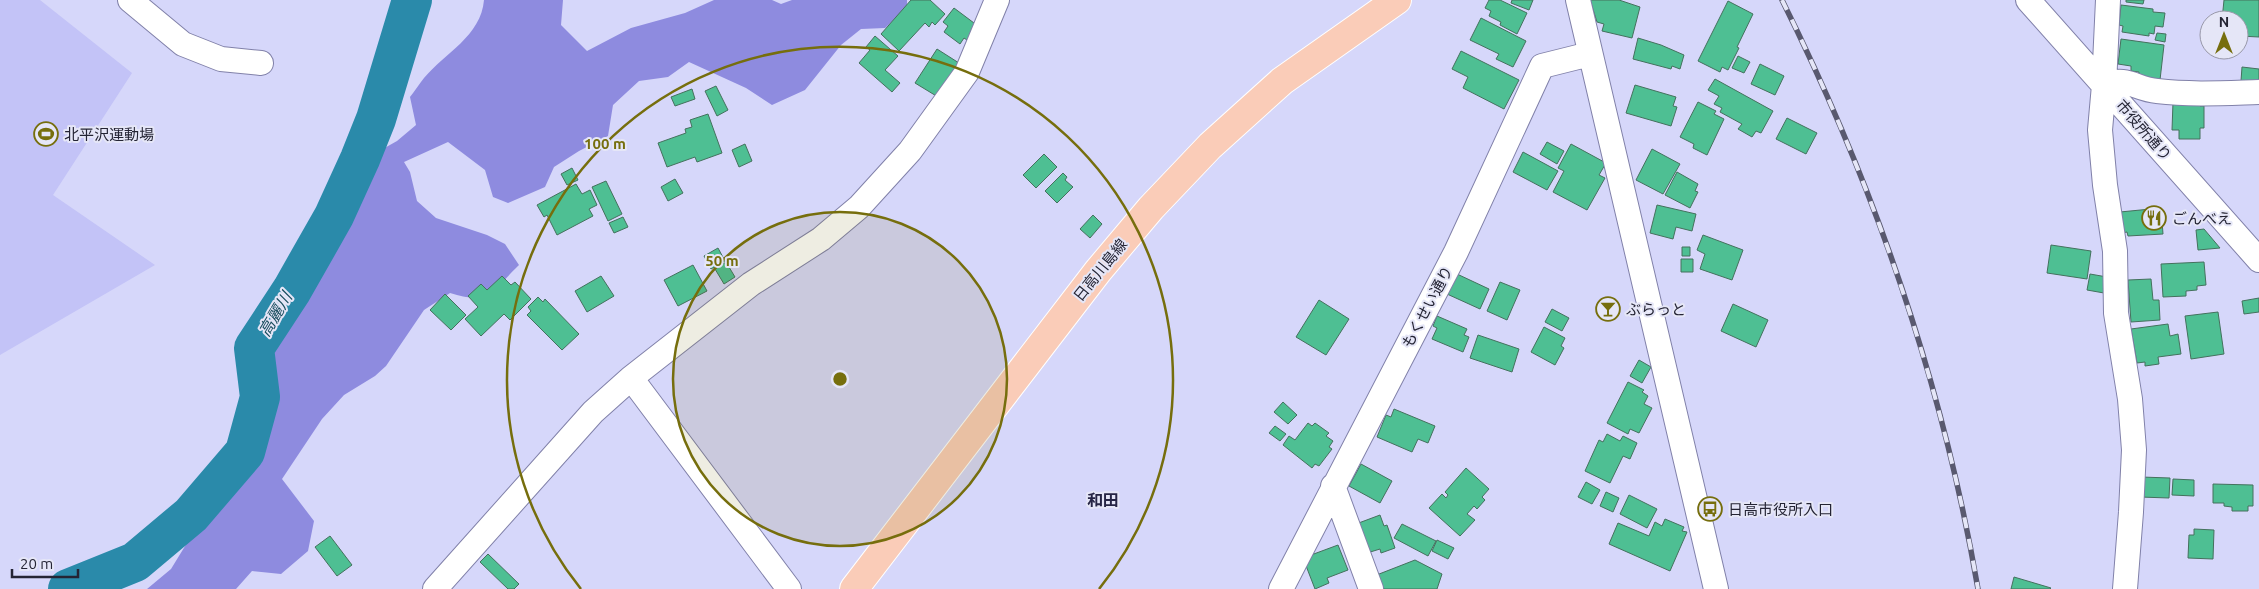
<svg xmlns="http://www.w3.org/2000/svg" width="2259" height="589" font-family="Ubuntu,'Noto Sans JP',sans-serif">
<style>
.green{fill:#c3c3f7}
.forest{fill:#8e8bdf}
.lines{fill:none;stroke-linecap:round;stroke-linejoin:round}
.river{stroke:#2a8aaa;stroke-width:40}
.building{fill:#4ebf93;stroke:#44715d}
.minor-casing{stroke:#8181a9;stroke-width:26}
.major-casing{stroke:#fff;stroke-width:30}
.minor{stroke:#fff;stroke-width:24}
.major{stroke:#faccb8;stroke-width:28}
.rail-casing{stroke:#59596f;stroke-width:5.5}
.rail{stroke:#e5e6f7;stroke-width:4;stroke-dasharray:11;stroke-linecap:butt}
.ring{fill:none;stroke:#766e0d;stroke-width:2.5}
.labels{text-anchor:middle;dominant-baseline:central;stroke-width:4;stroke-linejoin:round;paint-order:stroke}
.street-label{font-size:15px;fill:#242434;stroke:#e5e6f7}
.poi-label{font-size:15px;fill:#242434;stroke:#e5e6f7;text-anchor:start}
.water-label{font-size:16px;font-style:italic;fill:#184c5d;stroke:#e5e6f7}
.neighbourhood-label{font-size:16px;font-weight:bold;fill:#262545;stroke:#e5e6f7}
.centre{fill:#766e0d;stroke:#e5e6f7;stroke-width:2.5}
.ring-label{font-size:15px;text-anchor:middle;font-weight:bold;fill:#766e0d;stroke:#e5e6f7;stroke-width:4;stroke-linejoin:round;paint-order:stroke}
</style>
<rect width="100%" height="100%" fill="#d6d7fa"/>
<path class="green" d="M0 0H40L132 73 53 195 155 265 0 355Z"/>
<path class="forest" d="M484 0H563L561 25 587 51 631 28 685 13 714 0H772L781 4 792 0H907V8L885 28 861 29 841 45 805 90 772 105 746 88 689 62 668 77 639 81 613 105 608 136 579 151 554 167 545 187 508 203 493 197 485 170 448 142 404 162 410 172 417 201 436 218 487 235 505 244 519 265C493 290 490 306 450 293L424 310 386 366 375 376 344 395 322 419 282 479 314 521 308 551 281 574 252 571 236 589H147L171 569 190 538 237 484 268 432 271 395 264 364 270 341 276 329 270 305 278 279 290 267 323 252 344 214 360 175 381 150 397 141 416 125 410 97C415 91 419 84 424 78 445 53 481 36 484 0Z"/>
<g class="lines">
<path class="river" d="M68 589 135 562 191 515 245 452 260 397 254 348 292 290 334 216 360 159 376 119 412 0"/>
</g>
<path class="building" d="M911 0H930L945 14 935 25 932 22 929 27 925 23 899 51 881 34Z
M1489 0H1500L1527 13 1517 34 1500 25 1501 22 1489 16 1491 11 1485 8Z
M1512 0H1533L1529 10 1511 3Z
M1590 0H1619L1640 7 1632 38 1602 31 1604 24 1597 22Z
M2126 0H2144L2143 4 2126 2Z
M2224 0H2259V37L2239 36V20H2222Z
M1728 1 1753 14 1737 47 1739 48 1728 70 1722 67 1720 72 1698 61Z
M2121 5 2153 9V12L2165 13 2163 27 2155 26 2154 34 2149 33V36L2122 32 2123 26 2119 25Z
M954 8 978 26 967 40 964 38 960 44 944 32 948 26 943 22Z
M1481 18 1526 41 1513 67 1496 59 1499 54 1470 40Z
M2157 33 2166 34 2165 42 2155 40Z
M875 36 898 56 885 70 900 83 892 92 859 63 870 50 866 47Z
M1638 38 1661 45 1684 55 1680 69 1672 66 1671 69 1633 59Z
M2121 39 2164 45 2160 80 2138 77 2139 72 2131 71V66L2118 64Z
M937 49 959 63 938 97 915 83Z
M1461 51 1519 80 1504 109 1463 88 1468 77 1452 69Z
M1738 56 1750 62 1744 73 1732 68Z
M1760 64 1784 76 1775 95 1751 84Z
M2242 67 2259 69V82L2241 81Z
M1715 79 1773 111 1761 133 1756 131 1752 137 1738 129 1742 124 1720 112 1722 108 1714 104 1719 96 1708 90Z
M1635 85 1676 97 1673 106 1677 107 1671 126 1626 113Z
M716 86 728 110 717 116 705 91Z
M692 89 695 99 675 106 671 97Z
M1698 102 1716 111 1714 114 1724 119 1707 155 1693 148 1694 144 1680 137Z
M2173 102H2200V106H2204V128H2200V139H2179V130H2172Z
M708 114 722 153 697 162 695 157 667 167 658 143 686 133 685 129 692 127 690 120Z
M1787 118 1817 133 1806 154 1776 139Z
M1547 142 1564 151 1557 164 1540 154Z
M745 144 752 161 739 167 732 150Z
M1571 144 1606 163 1599 175 1605 178 1587 210 1553 192 1564 171 1558 168Z
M1652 149 1680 164 1663 194 1636 180Z
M1523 152 1558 171 1547 190 1513 172Z
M1044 154 1057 167 1036 188 1023 175Z
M572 168 578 180 567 185 561 174Z
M1677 172 1698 184 1695 191 1698 192 1690 208 1665 195Z
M1063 173 1067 177 1065 180 1073 187 1057 203 1045 191Z
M675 179 683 193 668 201 661 187Z
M606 181 622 214 608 221 592 187Z
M576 184 582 194 590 190 597 205 589 209 593 216 557 235 547 215 544 217 537 205Z
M1657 205 1696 214 1692 231 1676 227 1673 239 1650 233Z
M2161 208 2163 234 2128 236 2127 232 2122 233 2120 212Z
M1093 215 1102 224 1090 238 1080 229Z
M623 217 628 227 614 233 609 223Z
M2204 229 2220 248 2198 250 2196 230Z
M1703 235 1743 250 1732 280 1700 269 1705 254 1697 250Z
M2051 245 2091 251 2087 279 2047 273Z
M1682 247H1690V256H1682Z
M718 248 725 261 711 269 704 256Z
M1681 259H1693V272H1681Z
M726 262 735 277 724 284 715 269Z
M2204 262 2206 285 2197 286V290L2186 291V296L2163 297 2161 264Z
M693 265 707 291 678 306 664 280Z
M1457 274 1489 289 1480 309 1447 294Z
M2090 274 2107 277 2104 293 2087 290Z
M502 276 511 285 515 282 531 299 510 320 504 314 481 336 465 319 478 307 468 296 481 284 487 290Z
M601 276 614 296 587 312 575 291Z
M2151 279 2153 300H2159L2160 320 2131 322 2128 280Z
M1500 282 1520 290 1507 320 1487 311Z
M445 294 466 315 451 330 430 310Z
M538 297 543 302 545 299 579 334 562 350 527 315 531 311 528 307Z
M2259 298V312L2244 314 2242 301Z
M1319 300 1349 319 1326 355 1296 337Z
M1733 304 1768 320 1756 347 1721 331Z
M1552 309 1569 318 1562 331 1545 322Z
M2218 312 2224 354 2191 359 2185 316Z
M1437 316 1467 329 1464 335 1469 337 1463 352 1432 339 1437 328 1433 326Z
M2168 324 2170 336 2178 334 2181 354 2158 357 2159 364 2145 366V362L2137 363 2131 329Z
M1544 327 1565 338 1561 346 1564 348 1555 365 1531 352Z
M1478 335 1519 349 1512 372 1470 358Z
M1639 360 1651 367 1642 383 1630 376Z
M1628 382 1644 390 1642 392 1648 396 1644 404 1652 408 1639 433 1630 429 1628 434 1607 423Z
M1283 402 1297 415 1288 424 1274 412Z
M1394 409 1435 426 1428 443 1418 439 1412 452 1377 437 1386 415 1391 417Z
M1308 423 1312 426 1315 423 1329 433 1326 436 1333 441 1329 447 1332 449 1319 466 1315 464 1312 468 1283 445 1289 436 1295 440Z
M1275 426 1286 434 1280 441 1269 433Z
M1607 434 1620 441 1623 436 1637 443 1630 459 1623 456 1610 483 1585 471 1599 440 1603 442Z
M1361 464 1392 481 1380 503 1349 486Z
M1466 468 1489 489 1482 497 1485 500 1477 509 1474 506 1467 514 1475 520 1460 536 1429 508 1442 494 1446 498 1448 495 1445 492Z
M2141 477 2170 478 2169 498 2140 497Z
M2173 479 2194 480V496L2172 495Z
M1586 482 1600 490 1592 504 1578 497Z
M2213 484 2253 485V506H2248V511H2232V507L2224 506V503H2213Z
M1606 492 1619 498 1613 512 1600 506Z
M1629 495 1657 509 1647 528 1620 514Z
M1380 515 1384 526 1387 525 1395 548 1381 553 1380 549 1367 553 1356 524Z
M1665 519 1684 527 1682 531 1687 532 1670 571 1609 544 1618 523 1649 536 1655 522 1662 526Z
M1402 524 1436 541 1428 556 1394 538Z
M2194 529 2214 530 2213 559 2188 558 2189 535H2194Z
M330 536 352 565 337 576 315 547Z
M1437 540 1454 548 1448 559 1432 551Z
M1338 545 1348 570 1327 578 1329 583 1315 589 1303 558Z
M488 554 519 584 514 589H508L480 562Z
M1415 560 1442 574 1437 589H1379L1374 576Z
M2014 577 2051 588 2050 589H2011Z"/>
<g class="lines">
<g class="minor-casing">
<path id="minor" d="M130 0 183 44 221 59 261 63
M1578 0 1716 589
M2028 0 2259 260
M2108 0 2104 85 2100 130 2105 185 2115 251 2116 313 2130 399 2134 450 2131 512 2125 589
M2104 85C2128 76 2135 89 2157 91 2191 95 2225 93 2259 92
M631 378 789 589
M1333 486 1371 589
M435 589 593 412 631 378 751 284 821 239 859 207 910 151 967 72 997 0
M1281 589 1456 252 1542 66 1590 54"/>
</g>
<g class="major-casing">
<path id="major" d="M854 589 1098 271 1151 208 1210 146 1282 81 1397 0"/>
</g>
<use href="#minor" class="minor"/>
<use href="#major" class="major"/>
<g class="rail-casing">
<path id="rail" d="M1782 0C1874 185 1943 385 1978 589"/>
</g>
<use href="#rail" class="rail"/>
</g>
<circle cx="840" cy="379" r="167" fill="#766e0d" fill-opacity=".12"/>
<g class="ring">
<circle cx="840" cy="379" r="167"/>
<path d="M581 589A333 333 0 1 1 1099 589"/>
</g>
<defs>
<g id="stadium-ring" transform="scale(1.25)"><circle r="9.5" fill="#e5e6f7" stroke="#766e0d" stroke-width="1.5"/><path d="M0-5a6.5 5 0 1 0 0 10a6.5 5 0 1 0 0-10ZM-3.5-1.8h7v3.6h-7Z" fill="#766e0d"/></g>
<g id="restaurant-ring" transform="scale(1.25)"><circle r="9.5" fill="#e5e6f7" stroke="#766e0d" stroke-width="1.5"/><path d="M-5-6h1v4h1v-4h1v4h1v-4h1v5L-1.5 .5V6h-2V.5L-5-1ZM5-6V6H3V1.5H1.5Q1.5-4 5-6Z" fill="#766e0d"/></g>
<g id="bar-ring" transform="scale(1.25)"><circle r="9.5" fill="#e5e6f7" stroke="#766e0d" stroke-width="1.5"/><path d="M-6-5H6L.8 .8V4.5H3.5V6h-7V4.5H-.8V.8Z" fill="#766e0d"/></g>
<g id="bus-ring" transform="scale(1.25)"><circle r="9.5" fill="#e5e6f7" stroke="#766e0d" stroke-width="1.5"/><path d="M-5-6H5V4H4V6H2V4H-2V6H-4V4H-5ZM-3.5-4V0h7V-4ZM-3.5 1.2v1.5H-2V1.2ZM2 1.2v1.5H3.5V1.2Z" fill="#766e0d"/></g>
</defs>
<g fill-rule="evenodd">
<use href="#stadium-ring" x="46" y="134"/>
<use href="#restaurant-ring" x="2154" y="218"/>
<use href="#bar-ring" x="1608" y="309"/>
<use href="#bus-ring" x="1710" y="509"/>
</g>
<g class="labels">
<g class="street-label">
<text transform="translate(2144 130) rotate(49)">市役所通り</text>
<text transform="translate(1100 270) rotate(-51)">日高川島線</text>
<text transform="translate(1427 307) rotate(-62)">もくせい通り</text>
</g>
<g class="poi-label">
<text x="64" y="134">北平沢運動場</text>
<text x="2172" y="218">ごんべえ</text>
<text x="1626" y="309">ぶらっと</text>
<text x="1728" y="509">日高市役所入口</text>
</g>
<g class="water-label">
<text transform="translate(275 314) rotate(-59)">高麗川</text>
</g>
<g class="neighbourhood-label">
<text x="1103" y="500">和田</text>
</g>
</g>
<circle cx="840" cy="379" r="8" class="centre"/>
<g class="ring-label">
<text x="605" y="149">100 m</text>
<text x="722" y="266">50 m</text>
</g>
<g transform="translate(2224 35)"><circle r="24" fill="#e5e6f7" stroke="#9898a9"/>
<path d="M0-4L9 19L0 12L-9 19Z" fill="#766e0d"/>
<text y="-8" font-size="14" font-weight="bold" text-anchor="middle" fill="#242434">N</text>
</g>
<path d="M12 569v8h66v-8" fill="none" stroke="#242434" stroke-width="2.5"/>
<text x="20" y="569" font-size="15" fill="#242434" stroke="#e5e6f7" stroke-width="4" paint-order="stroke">20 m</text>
</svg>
